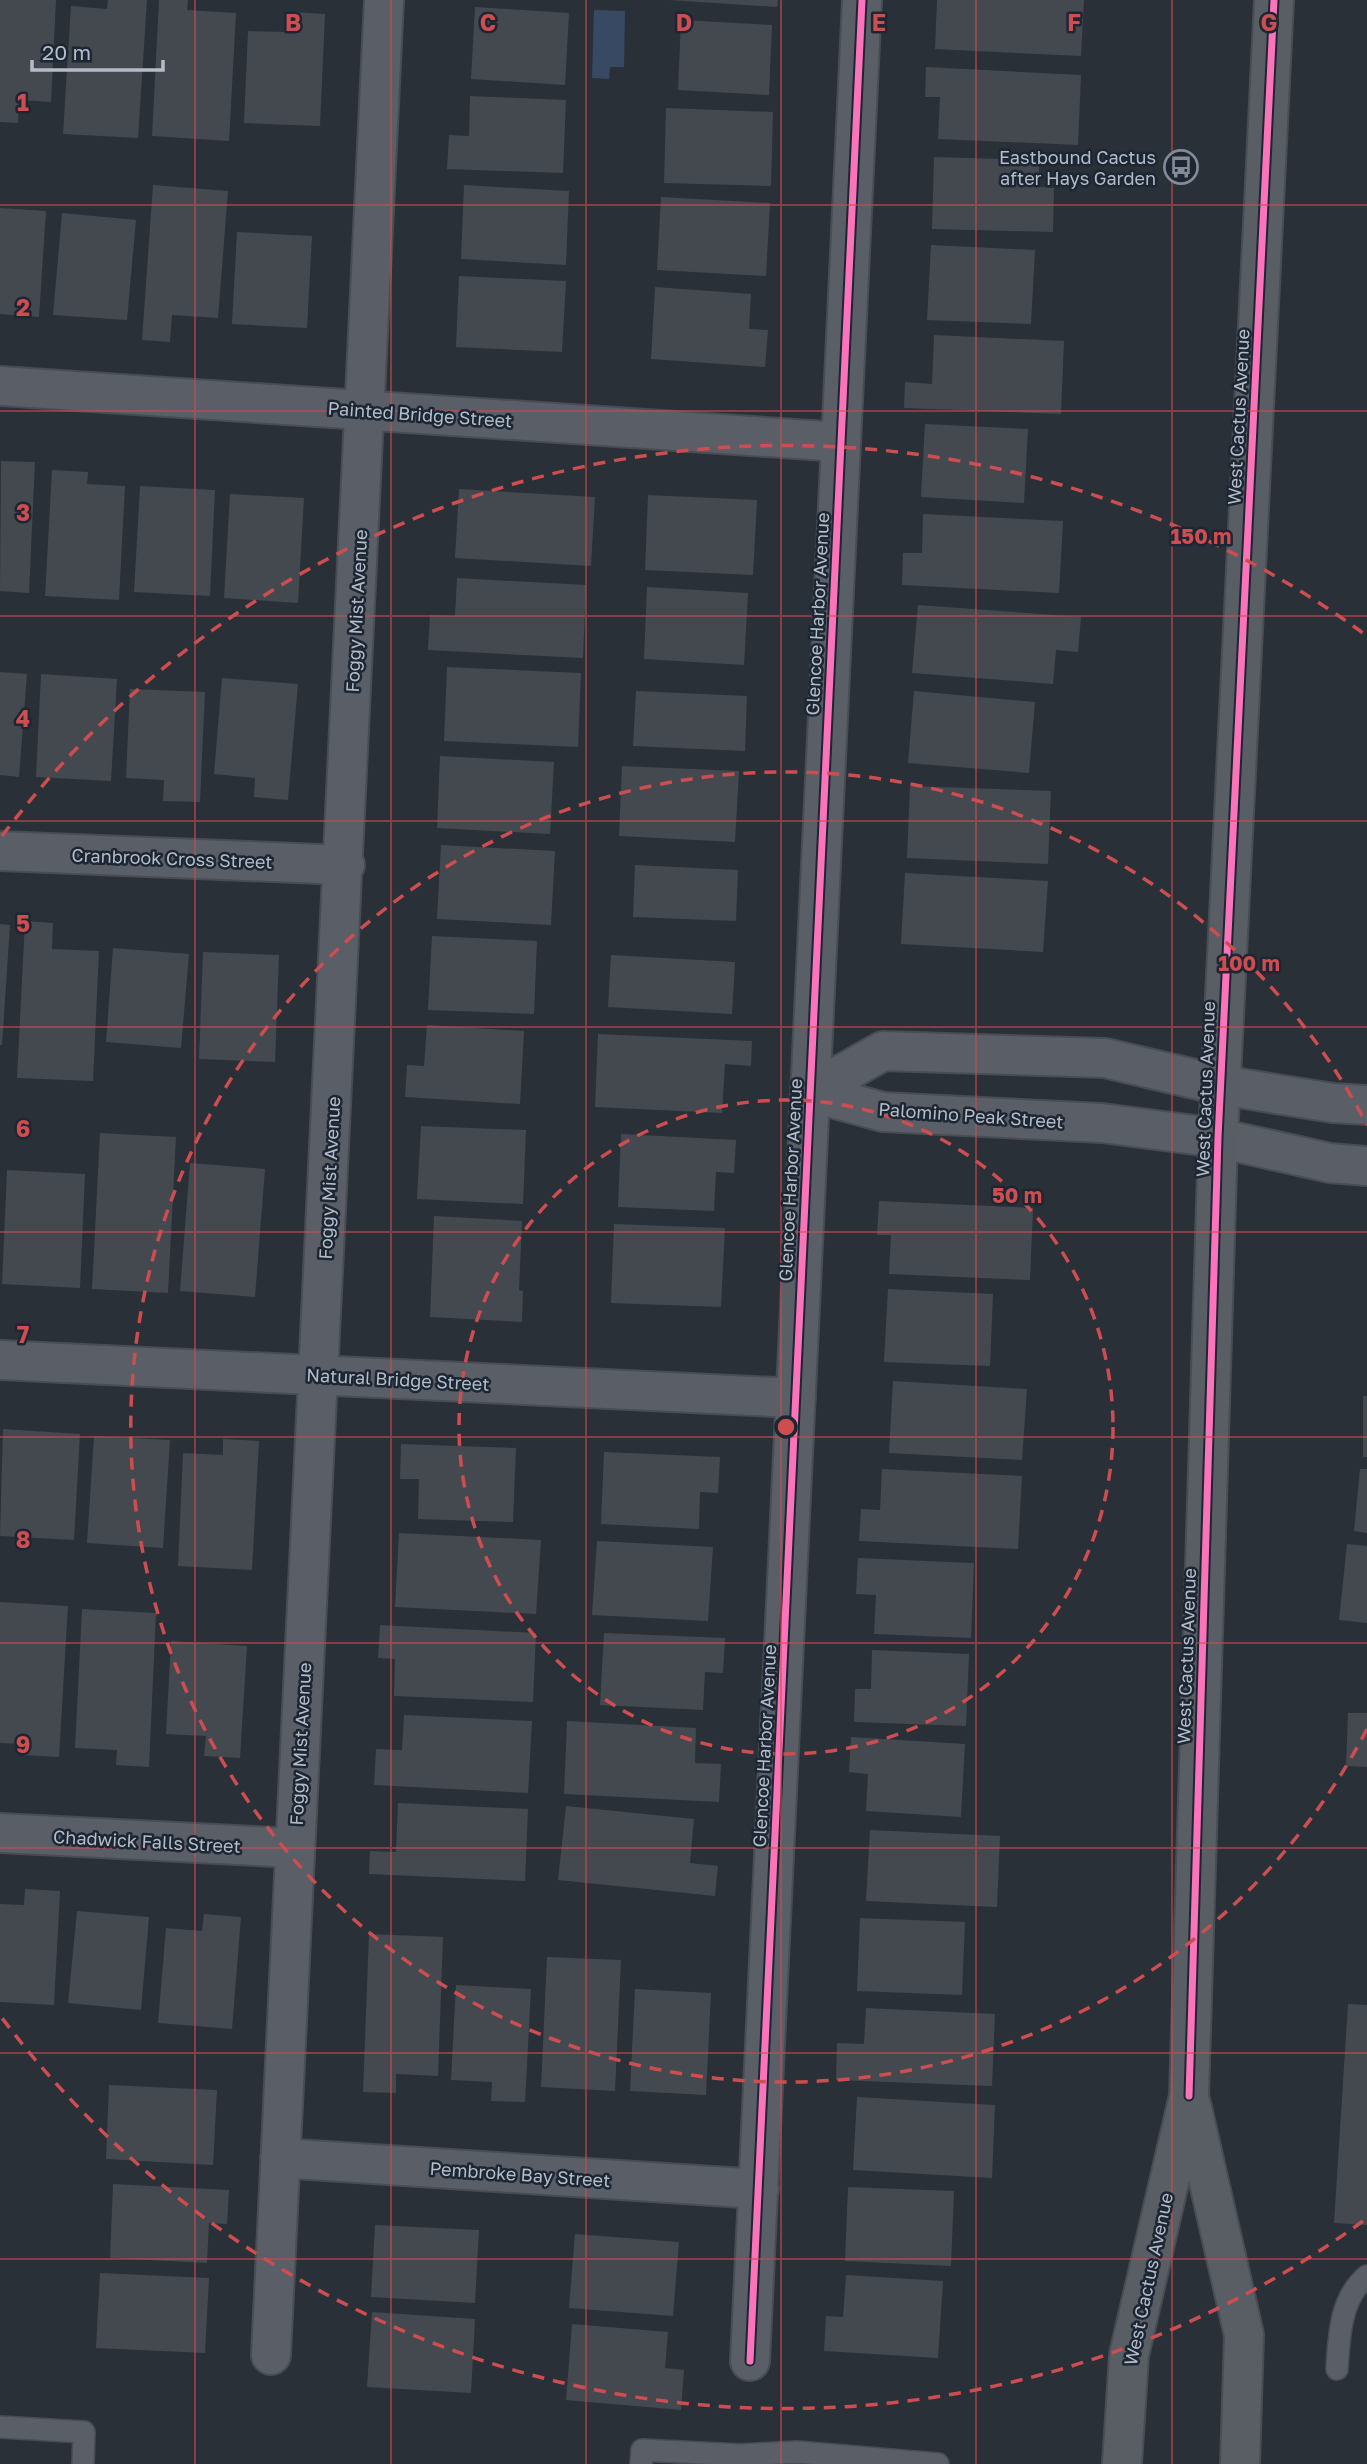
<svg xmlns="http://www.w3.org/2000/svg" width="1367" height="2464" font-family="'Golos Text',sans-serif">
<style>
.water{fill:#384963}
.building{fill:#444950}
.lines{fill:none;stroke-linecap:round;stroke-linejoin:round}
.service-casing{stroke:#484c53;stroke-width:24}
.minor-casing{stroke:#484c53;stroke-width:42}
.secondary-casing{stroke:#484c53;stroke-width:42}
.service{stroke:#5a5e66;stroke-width:21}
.minor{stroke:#5a5e66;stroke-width:38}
.secondary{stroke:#595d64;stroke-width:38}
.cycleway-casing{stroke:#1d2633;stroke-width:11}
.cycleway{stroke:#fb73b8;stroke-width:7}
.grid{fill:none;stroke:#ce4d50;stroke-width:2;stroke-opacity:0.55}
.ring{fill:none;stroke:#ce4d50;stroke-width:3.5;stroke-dasharray:12 9}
.labels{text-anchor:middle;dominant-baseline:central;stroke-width:5;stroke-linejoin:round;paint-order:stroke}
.poi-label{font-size:18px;fill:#b4bcc9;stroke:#1d2633;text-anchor:end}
.street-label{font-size:18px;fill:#b4bcc9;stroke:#1d2633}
.grid-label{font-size:23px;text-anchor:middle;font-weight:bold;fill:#ce4d50;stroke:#1d2633;stroke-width:5;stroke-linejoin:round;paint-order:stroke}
.centre{fill:#ce4d50;stroke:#1d2633;stroke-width:3.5}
.ring-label{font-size:21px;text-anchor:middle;font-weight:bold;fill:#ce4d50;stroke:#1d2633;stroke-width:5;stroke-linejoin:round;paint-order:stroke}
</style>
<rect width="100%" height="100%" fill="#2a3038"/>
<path class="water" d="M594 10 625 11 624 67H610L609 79 592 78Z"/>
<path class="building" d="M0 0H56L51 102 19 100 18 123 0 122Z
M108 0H147L138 138 63 134 71 6 107 9Z
M159 0H188L187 10 236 13 229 141 152 136Z
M669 0H778L777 7Z
M937 0H1084L1081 56 935 49Z
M475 7 569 13 565 85 471 79Z
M291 12 325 14 320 126 244 123 248 31 289 32Z
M681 20 772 25 769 95 678 90Z
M926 67 1081 75 1078 145 938 139 940 97H925Z
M470 96 566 100 563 173 447 169 449 135 469 136Z
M666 108 773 112 771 186 664 183Z
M934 157 1039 160V187L1054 188 1053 232 932 229Z
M153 185 228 191 218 318 172 315 170 342 142 340Z
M464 185 569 191 566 265 461 259Z
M661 197 770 203 766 276 657 270Z
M0 208 46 211 39 317 0 314Z
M62 213 136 220 127 320 53 315Z
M237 232 312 236 307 328 232 324Z
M931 245 1035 250 1031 324 927 320Z
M459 276 566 281 562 352 456 347Z
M655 287 751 294 749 329 768 330 765 367 651 359Z
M934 335 1064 341 1061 414 904 408 905 382 932 384Z
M925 424 1028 429 1024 503 921 497Z
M1 461 35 462 29 593 0 591Z
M52 470 88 472 87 484 125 486 119 600 45 596Z
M140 486 215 490 210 596 134 592Z
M459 489 595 497 591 566 455 558Z
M230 494 304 498 298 603 224 598Z
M648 495 757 500 753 575 645 570Z
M923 514 1063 521 1059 593 902 585 903 553H922Z
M457 578 586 585 583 658 428 650 430 615 455 616Z
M647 587 748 593 744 665 644 659Z
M918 605 1081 617 1078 652 1056 650 1053 684 912 673Z
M447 667 581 673 578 747 444 741Z
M0 672 27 674 19 777 0 775Z
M41 674 117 679 111 781 36 777Z
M222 678 298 684 288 800 254 797 255 778 214 774Z
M130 689 205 692 200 802 163 801 164 780 126 778Z
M636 691 747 696 745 751 633 746Z
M914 691 1035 702 1029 773 908 763Z
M440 756 554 762 550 834 437 828Z
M622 766 739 771 735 842 619 836Z
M910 786 1051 791 1048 864 907 858Z
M441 845 555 851 551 925 437 919Z
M635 865 738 870 736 921 633 917Z
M905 873 1048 881 1043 952 901 944Z
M25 921 53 923 52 949 99 951 93 1081 17 1078Z
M0 924 10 925 2 1045H0Z
M432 936 537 941 534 1014 428 1010Z
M113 948 189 954 181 1048 106 1042Z
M203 952 279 955 275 1062 199 1059Z
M611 955 735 962 732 1014 608 1007Z
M427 1025 524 1031 520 1104 405 1097 407 1065 424 1066Z
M598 1034 752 1041 751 1066 725 1064 722 1113 595 1107Z
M421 1126 526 1130 523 1204 417 1199Z
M100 1133 176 1137 168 1293 92 1289Z
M621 1134 736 1140 734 1173 716 1172 714 1211 618 1207Z
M190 1163 265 1169 255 1297 180 1291Z
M7 1170 85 1174 80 1288 2 1284Z
M879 1201 1033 1208 1030 1280 889 1274 891 1235H877Z
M434 1216 522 1221 519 1290 523 1291 522 1322 430 1317Z
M614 1224 725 1228 721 1307 611 1303Z
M888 1289 993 1294 990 1366 884 1362Z
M893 1381 1027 1389 1022 1460 889 1453Z
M1363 1396H1367V1457H1363Z
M3 1429 80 1434 74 1540 0 1536Z
M94 1436 170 1440 163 1548 87 1543Z
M223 1439 259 1441 252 1570 178 1566 183 1453 223 1455Z
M401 1444 516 1448 513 1522 418 1519 419 1479H400Z
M604 1452 720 1457 718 1493 700 1492 699 1529 601 1524Z
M882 1469 1022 1476 1018 1549 859 1541 861 1509 880 1510Z
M1360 1469H1367V1533L1354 1531Z
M399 1533 541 1540 536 1614 395 1607Z
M597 1541 713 1547 708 1621 592 1615Z
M1347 1544 1367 1546V1623L1339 1620Z
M858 1558 974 1563 971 1638 874 1634 876 1595 856 1594Z
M0 1602 68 1606 59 1757 22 1755V1744L0 1743Z
M82 1609 156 1613 149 1767 116 1765 117 1750 75 1748Z
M380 1625 536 1633 533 1702 394 1696 395 1659 378 1658Z
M604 1633 725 1638 723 1673 705 1672 703 1710 600 1705Z
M171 1641 247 1646 240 1758 204 1756 206 1736 166 1734Z
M872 1650 969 1654 966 1726 854 1722 855 1689H871Z
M1348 1713H1367V1767L1346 1766Z
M404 1715 532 1721 528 1793 374 1785 376 1749 402 1750Z
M567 1721 696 1728 695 1763 721 1764 719 1802 564 1794Z
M851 1737 965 1744 961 1817 866 1811 868 1774 849 1772Z
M398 1803 528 1809 525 1881 369 1874 370 1851 396 1852Z
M566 1806 694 1819 690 1863 718 1866 715 1896 558 1880Z
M870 1830 1000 1836 997 1907 866 1901Z
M25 1889 60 1891 54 2005 0 2002V1904L24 1905Z
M77 1911 149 1917 141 2010 68 2003Z
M204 1914 241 1917 232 2029 158 2023 166 1928 202 1931Z
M860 1918 965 1922 962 1995 857 1991Z
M369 1934 443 1937 438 2076 396 2074V2093L363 2092Z
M547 1957 621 1960 615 2091 541 2087Z
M456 1985 531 1989 525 2102 491 2101 492 2082 451 2080Z
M635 1989 711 1993 706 2095 630 2091Z
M1348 2004 1367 2005V2225L1334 2223Z
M866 2008 995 2014 992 2086 836 2080 837 2043 864 2044Z
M109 2085 217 2090 213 2165 106 2159Z
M857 2097 995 2105 992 2178 853 2170Z
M113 2184 229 2190 227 2224 209 2223 207 2263 110 2258Z
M848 2187 954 2191 951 2266 845 2261Z
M375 2225 479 2230 475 2303 371 2297Z
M575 2234 679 2242 673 2316 569 2308Z
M100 2273 209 2278 205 2353 96 2348Z
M846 2275 943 2281 938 2358 824 2351 826 2316 843 2317Z
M372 2312 475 2319 471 2393 367 2387Z
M572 2324 668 2332 665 2368 684 2370 681 2410 566 2400Z"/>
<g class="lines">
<g class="service-casing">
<path id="service" d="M1337 2369C1339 2337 1340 2298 1367 2276
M0 2427 84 2432 83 2464
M641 2464 642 2450 740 2455 797 2452 938 2464"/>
</g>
<g class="minor-casing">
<path id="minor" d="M0 386 841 442
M0 851 345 865
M810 1092 883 1051 1105 1058 1220 1085 1333 1103 1367 1105
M810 1092 883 1112 1102 1123 1218 1138 1330 1163 1367 1166
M0 1360 796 1398
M0 1833 295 1848
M280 2158 759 2189
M271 2355 384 0
M750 2361 862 0"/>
</g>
<g class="secondary-casing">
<path id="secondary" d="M1191 2104 1244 2335 1240 2464
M1122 2464 1129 2355 1189 2096 1218 1138 1274 0"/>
</g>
<use href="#service" class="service"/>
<use href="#minor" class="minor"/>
<use href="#secondary" class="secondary"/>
<g class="cycleway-casing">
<path id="cycleway" d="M1189 2096 1218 1138 1274 0
M750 2361 862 0"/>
</g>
<use href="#cycleway" class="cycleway"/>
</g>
<path class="grid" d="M195 0V2464M391 0V2464M586 0V2464M781 0V2464M976 0V2464M1172 0V2464M0 205H1367M0 411H1367M0 616H1367M0 821H1367M0 1027H1367M0 1232H1367M0 1437H1367M0 1643H1367M0 1848H1367M0 2053H1367M0 2259H1367"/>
<g class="ring">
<circle cx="786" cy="1427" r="327"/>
<path d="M1367 1729A655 655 0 1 1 1367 1125"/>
<path d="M1363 2221A982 982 0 0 1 2 2018M2 836A982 982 0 0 1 1363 633"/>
</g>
<defs>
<g id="bus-ring" transform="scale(1.75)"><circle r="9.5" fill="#1d2633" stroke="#848b96" stroke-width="1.5"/><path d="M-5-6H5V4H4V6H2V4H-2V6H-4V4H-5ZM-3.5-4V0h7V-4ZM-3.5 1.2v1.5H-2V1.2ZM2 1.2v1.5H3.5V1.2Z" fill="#848b96"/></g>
</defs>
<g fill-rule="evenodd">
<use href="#bus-ring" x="1181" y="167"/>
</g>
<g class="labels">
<g class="poi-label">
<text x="1156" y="157">Eastbound Cactus<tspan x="1156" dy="21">after Hays Garden</tspan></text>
</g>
<g class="street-label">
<text transform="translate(420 414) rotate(4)">Painted Bridge Street</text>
<text transform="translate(1238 417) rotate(-87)">West Cactus Avenue</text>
<text transform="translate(356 611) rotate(-87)">Foggy Mist Avenue</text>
<text transform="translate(817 614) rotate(-87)">Glencoe Harbor Avenue</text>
<text transform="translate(172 858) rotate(2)">Cranbrook Cross Street</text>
<text transform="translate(1205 1089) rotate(-88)">West Cactus Avenue</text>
<text transform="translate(971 1115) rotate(4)">Palomino Peak Street</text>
<text transform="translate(329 1178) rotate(-87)">Foggy Mist Avenue</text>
<text transform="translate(790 1180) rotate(-87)">Glencoe Harbor Avenue</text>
<text transform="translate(398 1379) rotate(3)">Natural Bridge Street</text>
<text transform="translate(1186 1656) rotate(-88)">West Cactus Avenue</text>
<text transform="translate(300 1744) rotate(-87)">Foggy Mist Avenue</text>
<text transform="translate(764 1746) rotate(-87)">Glencoe Harbor Avenue</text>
<text transform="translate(147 1841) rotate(3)">Chadwick Falls Street</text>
<text transform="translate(520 2174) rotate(4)">Pembroke Bay Street</text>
<text transform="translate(1148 2279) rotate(-78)">West Cactus Avenue</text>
</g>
</g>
<g class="grid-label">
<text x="293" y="31">B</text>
<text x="488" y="31">C</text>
<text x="684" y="31">D</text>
<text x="879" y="31">E</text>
<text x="1074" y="31">F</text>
<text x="1269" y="31">G</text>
<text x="23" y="111">1</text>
<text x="23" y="316">2</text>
<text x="23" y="521">3</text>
<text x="23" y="727">4</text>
<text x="23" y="932">5</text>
<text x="23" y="1137">6</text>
<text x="23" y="1343">7</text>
<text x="23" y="1548">8</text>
<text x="23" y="1753">9</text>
</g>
<circle cx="786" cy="1427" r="10" class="centre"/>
<g class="ring-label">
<text x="1201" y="544">150 m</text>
<text x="1249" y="971">100 m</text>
<text x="1017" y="1203">50 m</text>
</g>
<path d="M32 60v10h131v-10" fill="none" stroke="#b4bcc9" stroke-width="3.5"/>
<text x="42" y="60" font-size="21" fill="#b4bcc9" stroke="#1d2633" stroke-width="5" paint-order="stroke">20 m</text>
</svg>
